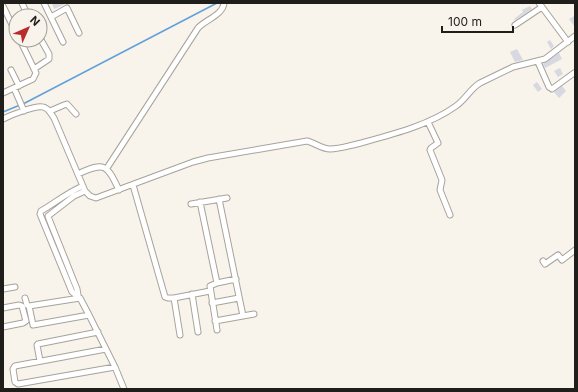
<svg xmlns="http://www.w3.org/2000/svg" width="578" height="392" font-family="Inter,sans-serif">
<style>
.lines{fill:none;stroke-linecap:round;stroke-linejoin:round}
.stream{stroke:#62a0d9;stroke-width:1.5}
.building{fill:#d7d8e1}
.minor-casing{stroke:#a7a39b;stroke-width:7}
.minor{stroke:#fff;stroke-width:5}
</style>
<rect width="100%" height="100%" fill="#f8f3eb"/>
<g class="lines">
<path class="stream" d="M23 104 217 3
M3 112 20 105"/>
</g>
<path class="building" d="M52 3H70L71 4H65L54 9Z
M530 6 532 9 515 20 514 19 523 12 522 10Z
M574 16 575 18V27L569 19Z
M550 40 554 46 551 49 547 42Z
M517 49 523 60 515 62 510 52Z
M559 53 562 59 545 68 543 64Z
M560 68 563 74 558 77 554 71Z
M537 82 542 89 538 92 533 85Z
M562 86 566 91 559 98 554 92Z"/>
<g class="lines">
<g class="minor-casing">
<path id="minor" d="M22 3 28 16
M44 3 63 42
M539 3 568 42
M3 6 16 33
M51 17 67 8 79 33
M515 25 542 7
M538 62 549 87 552 89 574 73
M34 69 49 59V54L40 38
M11 70 19 86
M14 88 24 111
M3 93 33 79 36 73 20 40
M50 111 64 105 67 104 76 114
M3 119C11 115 36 105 43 107 49 108 51 114 54 118L85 191 90 196 96 198 193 162 208 158 307 141C315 143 322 149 330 149 339 149 348 146 357 144 390 135 428 126 456 106 466 99 470 89 480 83L513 67 545 59 575 36
M428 122 438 143 431 148 430 150 442 180 440 190 450 215
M107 168 198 28C205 20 223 15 224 3
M78 174C105 161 107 165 119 190
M133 185 165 297 168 298H174L210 291
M83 186C68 192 55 203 41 211L40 214 72 292 80 298 89 315 115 367 124 389
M219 199 243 316
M200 202 217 283
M191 204 227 198
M543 261 545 264 558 255 562 260 575 250
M3 289 15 287
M192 294 198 332
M78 295 77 289 49 219 48 216 74 196 85 191
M25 298 27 305 29 306 33 325 89 315
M174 298 180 335
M212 303 239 298
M29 306 80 298
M3 308 19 305 22 306 26 321 23 323 3 327
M215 321 254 314
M217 330 210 286 217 283 236 279
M106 349 15 366 13 369 15 382 18 384 115 367
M40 361 37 345 38 344 98 332"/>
</g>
<use href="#minor" class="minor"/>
</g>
<rect width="578" height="392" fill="none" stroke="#1f1e1b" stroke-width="8"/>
<g transform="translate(28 28) rotate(45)"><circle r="19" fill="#f8f3eb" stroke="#a19e98"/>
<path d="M0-3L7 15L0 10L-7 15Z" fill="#ba2b2c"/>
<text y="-6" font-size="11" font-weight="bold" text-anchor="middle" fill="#1f1e1b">N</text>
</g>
<path d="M442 26v6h71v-6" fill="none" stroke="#1f1e1b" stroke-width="2"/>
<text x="448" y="26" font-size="12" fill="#1f1e1b" stroke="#f8f3eb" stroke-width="3" paint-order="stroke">100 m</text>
</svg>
